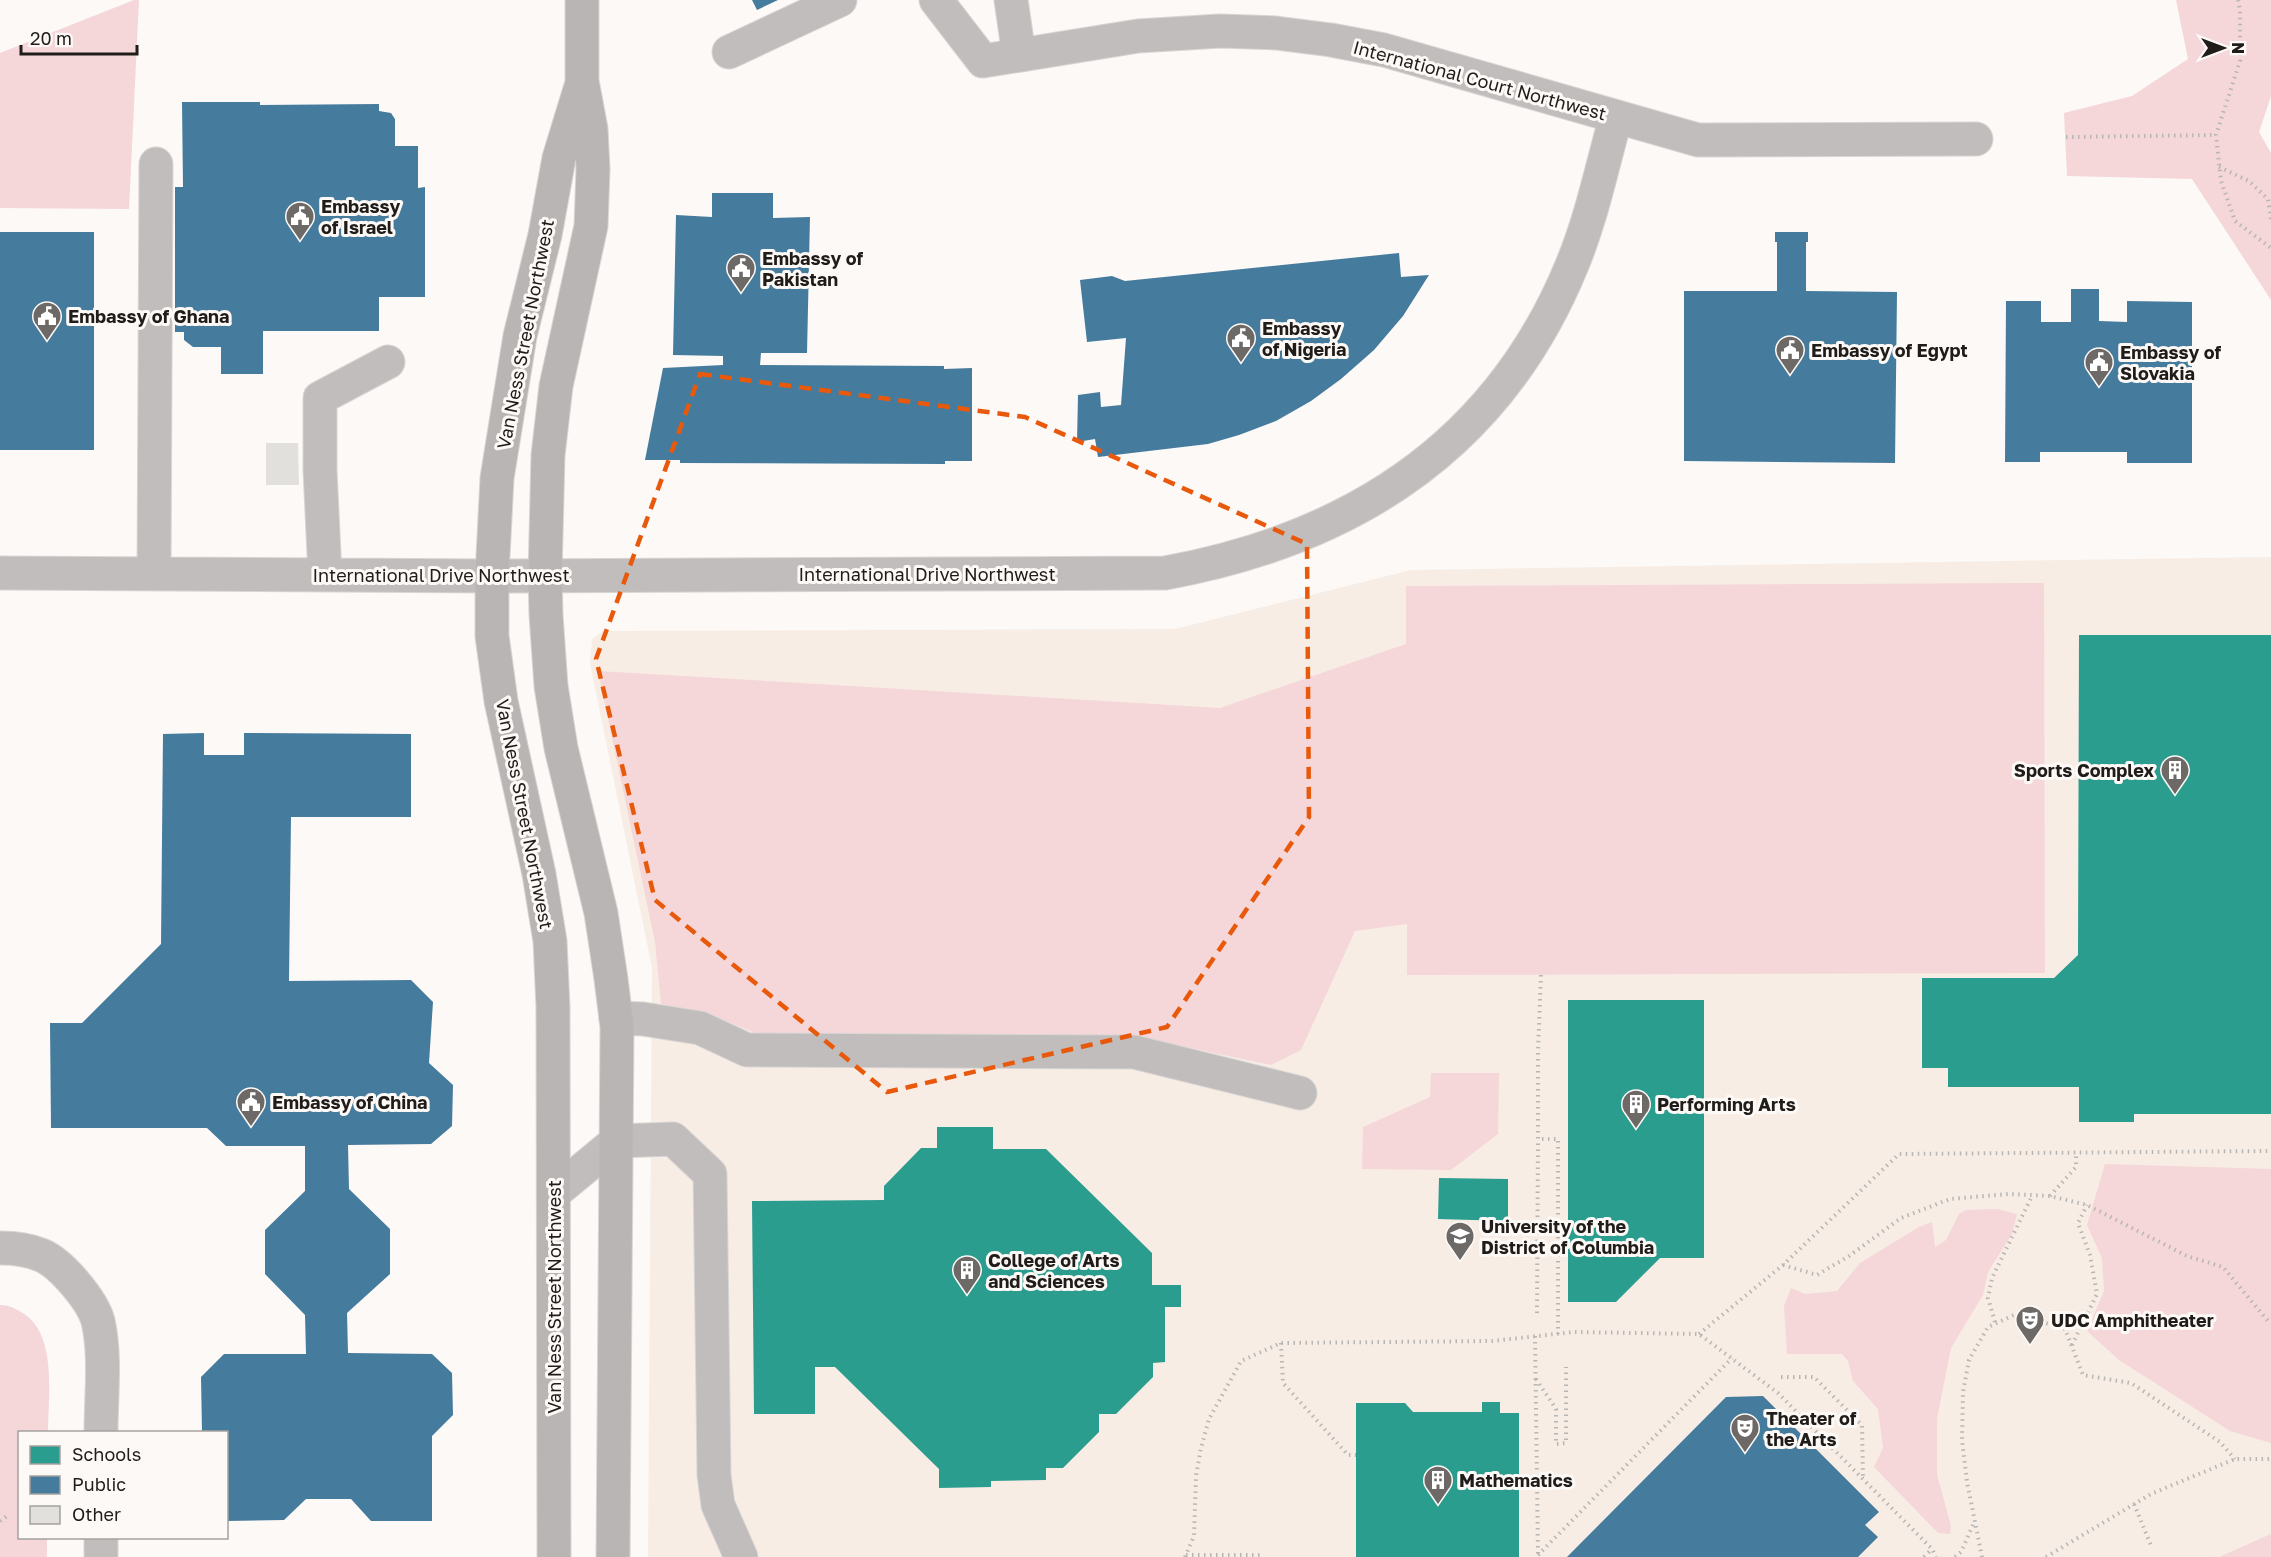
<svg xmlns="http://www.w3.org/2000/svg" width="2271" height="1557" font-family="'Golos Text',sans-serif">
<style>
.built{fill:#f7ede5}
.green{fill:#f5d6d9}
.schools{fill:#2a9d8f}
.public{fill:#457b9d}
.building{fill:#e2e0dd}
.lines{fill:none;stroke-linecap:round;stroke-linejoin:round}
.minor-casing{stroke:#d8d6d4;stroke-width:35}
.major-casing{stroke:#d8d6d4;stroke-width:35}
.path{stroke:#b8b6b5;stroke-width:4;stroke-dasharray:1.5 4.5;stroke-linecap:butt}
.minor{stroke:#c0bdbc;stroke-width:33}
.major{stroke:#b8b5b4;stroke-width:33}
.marked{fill:none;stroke:#e8590c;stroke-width:4.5;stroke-dasharray:12 8;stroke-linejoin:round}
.labels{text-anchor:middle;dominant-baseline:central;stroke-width:6;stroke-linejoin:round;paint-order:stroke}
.street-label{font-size:18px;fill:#1f1c19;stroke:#fdf9f6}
.poi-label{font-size:18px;font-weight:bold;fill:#1f1c19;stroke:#fdf9f6;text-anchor:start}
</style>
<rect width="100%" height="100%" fill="#fcf9f7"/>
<path class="built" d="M2271 557V1557H648L652 968 590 663 592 639 603 631 1175 629 1411 570Z"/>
<path class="green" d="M134 0H139L129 209 0 208V53Z
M2176 0H2271V96L2259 132 2271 153V300L2192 179 2067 176 2064 113 2132 96 2188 59Z
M2044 583 2045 973 1407 975V924L1355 931 1301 1050 1271 1065 1134 1036 755 1033 704 1012 661 1004 655 942 598 671 1220 708 1406 644V586Z
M1431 1073H1499L1498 1134 1451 1170 1362 1169 1363 1127 1430 1097Z
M2105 1164 2271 1169V1443L2230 1431 2119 1360 2087 1331 2104 1291 2102 1258 2087 1225Z
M1997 1209 2017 1214 2012 1234 1988 1272 1983 1295 1951 1348 1937 1419V1475L1951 1526 1950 1534 1938 1533 1874 1467 1883 1448 1878 1409 1853 1381 1848 1361 1842 1354H1787L1784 1306 1791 1288 1805 1294 1837 1291 1860 1263 1919 1227 1932 1222 1935 1247 1946 1240 1959 1214 1966 1210Z
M0 1305C9 1305 14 1308 21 1312 58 1332 48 1397 48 1432H20V1538H47V1557H0Z
M2271 1534V1557H2219Z"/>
<path class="schools" d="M2079 635H2271V1114H2134V1122H2079V1087H1948V1068H1922V978H2054L2078 955Z
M1568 1000H1704V1258H1660L1616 1302H1568Z
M937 1127H993V1149H1046L1152 1253V1285H1181V1307H1165V1362L1153 1363V1377L1116 1414H1099V1432L1063 1468H1046V1480L991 1481V1487L939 1488V1469L835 1367H815V1414H754L752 1201 884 1200V1186L921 1148H937Z
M1439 1178 1508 1179V1221L1438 1219Z
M1482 1402H1500V1413H1519V1557H1356V1403H1405L1413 1412H1482Z"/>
<path class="public" d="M752 0H778L757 10Z
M182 102H260V105L379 104V111L391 113 395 119V146H418V188L425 187V297H379V331H263V374H221V347H193L184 340V332H175V187H183Z
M712 193H773V218L810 217 807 353H761L760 365 944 366V369L972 368V461H945V464L680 463V460H645L663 368 723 365V356L673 355 676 215 712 217Z
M0 232H94V450H0Z
M1775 232H1808V242H1806V291L1897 292 1895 463 1684 461V291H1777V242H1775Z
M1399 253 1401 277 1429 275 1403 316 1374 350 1341 379 1311 401 1276 421 1239 435 1208 444 1098 457 1095 439 1077 442 1078 395 1100 392 1101 407 1121 405 1126 338 1087 342 1080 280 1112 276 1125 281Z
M2071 289H2099V321L2127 322V301L2192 302V463H2127V452H2040V462H2005L2006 301H2041V322H2071Z
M204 733V755H244V733L411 734V817H291L289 981 411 980 433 1002 429 1063 453 1085 452 1126 431 1144 348 1145 349 1189 390 1229V1274L347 1313 348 1353 432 1354 452 1373 453 1415 432 1436V1521H371L351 1499H306L284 1520 226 1521V1432H202L201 1377 224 1354H306L305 1315 265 1274V1230L305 1191V1146H226L207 1128H51L50 1023H82L161 944 163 734Z
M1763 1396 1879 1512 1865 1525 1878 1537 1858 1557H1567L1726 1397Z"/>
<path class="building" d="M266 443H298L299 485H266Z"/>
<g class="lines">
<g class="minor-casing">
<path id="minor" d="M936 0 983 61 1138 36 1220 31 1276 33 1331 40 1384 50 1698 140 1976 139
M1011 0 1019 55
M729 52 840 0
M0 573 492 576 1165 573C1352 539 1498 446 1572 265 1592 217 1602 166 1616 117
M154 574 156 164
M325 575 320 470V398L388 362
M616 1018 643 1019 700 1028 747 1050 1134 1052 1300 1093
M554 1193 617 1141 673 1139 710 1174 714 1475 718 1505 741 1557
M0 1248C13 1248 29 1250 41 1255 61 1263 92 1300 98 1321 106 1356 101 1396 101 1432
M101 1557V1538"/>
</g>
<g class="major-casing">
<path id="major" d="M582 0V81L591 129 593 169 591 226 556 386 548 455 545 576 546 615 551 686 561 748 601 913 611 979 617 1027 613 1557
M554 1557 553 1007 550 941 539 874 501 701 492 636V576L497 478 520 336 545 235 559 158 581 86"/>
</g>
<path class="path" d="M2238 0 2240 10V61L2216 135 2221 181 2235 221 2271 248
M2066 137 2216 135
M2219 167 2249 181 2268 199 2271 220
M1541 975 1538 1051V1139H1558V1334
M2050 1196 2076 1167V1154
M1783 1265 1817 1275 1849 1256 1901 1218 1950 1199 2008 1194 2050 1196 2087 1205 2187 1256 2223 1267 2268 1321 2271 1322
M1537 1313 1538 1139
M1995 1322 1988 1298 1992 1278 2032 1196
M1699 1334 1783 1265 1899 1154 2271 1151
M1535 1336 1538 1554
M1281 1343 1283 1383 1348 1455H1356
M2072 1345 2097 1294 2090 1255 2078 1223 2087 1205
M1781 1377H1814L1862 1425 1863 1477
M1536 1379 1556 1409V1444L1566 1443V1367
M2134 1504 2152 1548
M0 1521 7 1516
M1186 1555H1262
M1538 1555 1732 1358
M1185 1557 1194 1536 1196 1476 1201 1448 1209 1419 1241 1361 1281 1343 1492 1341 1574 1332 1699 1334 1778 1393 1932 1549 1936 1557
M1924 1557 1932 1549
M1955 1557 1961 1552 1974 1523
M1982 1557 1967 1482 1962 1440 1963 1392 1969 1360 1988 1327 2016 1314 2065 1329 2083 1375 2131 1383 2220 1442 2235 1459
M2046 1557 2151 1494 2235 1459H2271"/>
<use href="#minor" class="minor"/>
<use href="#major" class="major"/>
</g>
<path class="marked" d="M700 374 1025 417 1307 544 1309 817 1167 1027 887 1092 655 900 596 659Z"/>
<defs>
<g id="civic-pin" transform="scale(1.5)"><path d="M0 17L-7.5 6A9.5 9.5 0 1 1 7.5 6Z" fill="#6c6967" stroke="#fdf9f6"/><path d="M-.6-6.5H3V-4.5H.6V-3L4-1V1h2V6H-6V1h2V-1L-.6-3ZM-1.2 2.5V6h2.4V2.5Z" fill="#fff"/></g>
<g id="building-pin" transform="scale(1.5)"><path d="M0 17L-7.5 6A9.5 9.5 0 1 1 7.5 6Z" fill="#6c6967" stroke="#fdf9f6"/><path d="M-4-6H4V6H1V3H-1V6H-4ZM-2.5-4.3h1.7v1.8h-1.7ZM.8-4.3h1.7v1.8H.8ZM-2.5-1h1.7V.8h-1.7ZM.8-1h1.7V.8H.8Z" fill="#fff"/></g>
<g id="university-pin" transform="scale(1.5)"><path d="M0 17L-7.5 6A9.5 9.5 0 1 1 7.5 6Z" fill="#6c6967" stroke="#fdf9f6"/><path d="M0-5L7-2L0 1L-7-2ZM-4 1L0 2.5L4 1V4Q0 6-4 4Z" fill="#fff"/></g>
<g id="theatre-pin" transform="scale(1.5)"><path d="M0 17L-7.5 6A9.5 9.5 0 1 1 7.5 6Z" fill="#6c6967" stroke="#fdf9f6"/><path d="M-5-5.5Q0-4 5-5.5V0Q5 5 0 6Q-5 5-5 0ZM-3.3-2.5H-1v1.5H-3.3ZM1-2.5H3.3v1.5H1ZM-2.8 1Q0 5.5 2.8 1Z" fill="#fff"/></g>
</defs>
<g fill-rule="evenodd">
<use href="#civic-pin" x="300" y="216"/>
<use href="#civic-pin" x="741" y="268"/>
<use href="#civic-pin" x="47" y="316"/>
<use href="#civic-pin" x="1241" y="338"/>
<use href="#civic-pin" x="1790" y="350"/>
<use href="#civic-pin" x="2099" y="362"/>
<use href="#building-pin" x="2175" y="770"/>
<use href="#civic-pin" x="251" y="1102"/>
<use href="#building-pin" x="1636" y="1104"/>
<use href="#university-pin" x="1460" y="1236"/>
<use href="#building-pin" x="967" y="1270"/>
<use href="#theatre-pin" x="2030" y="1320"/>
<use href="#theatre-pin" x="1745" y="1428"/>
<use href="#building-pin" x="1438" y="1480"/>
</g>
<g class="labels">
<g class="street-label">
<text transform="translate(1480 80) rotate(15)">International Court Northwest</text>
<text transform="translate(525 334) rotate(-79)">Van Ness Street Northwest</text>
<text x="927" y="574">International Drive Northwest</text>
<text x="441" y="575">International Drive Northwest</text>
<text transform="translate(525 814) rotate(79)">Van Ness Street Northwest</text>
<text transform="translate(554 1297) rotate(-90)">Van Ness Street Northwest</text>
</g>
<g class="poi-label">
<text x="321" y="206">Embassy<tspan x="321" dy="21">of Israel</tspan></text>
<text x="762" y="258">Embassy of<tspan x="762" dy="21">Pakistan</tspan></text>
<text x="68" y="316">Embassy of Ghana</text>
<text x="1262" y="328">Embassy<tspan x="1262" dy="21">of Nigeria</tspan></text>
<text x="1811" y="350">Embassy of Egypt</text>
<text x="2120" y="352">Embassy of<tspan x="2120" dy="21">Slovakia</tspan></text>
<text x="2154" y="770" text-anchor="end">Sports Complex</text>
<text x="272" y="1102">Embassy of China</text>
<text x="1657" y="1104">Performing Arts</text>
<text x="1481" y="1226">University of the<tspan x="1481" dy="21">District of Columbia</tspan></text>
<text x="988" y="1260">College of Arts<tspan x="988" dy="21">and Sciences</tspan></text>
<text x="2051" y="1320">UDC Amphitheater</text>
<text x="1766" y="1418">Theater of<tspan x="1766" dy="21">the Arts</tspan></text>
<text x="1459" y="1480">Mathematics</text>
</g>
</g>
<rect x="18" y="1431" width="210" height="108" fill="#fdf9f6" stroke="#a4a19e" stroke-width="1.5"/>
<rect x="30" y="1446" width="30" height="18" fill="#2a9d8f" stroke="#a4a19e" stroke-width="1.5"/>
<text x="72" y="1461" font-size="18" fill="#1f1c19">Schools</text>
<rect x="30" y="1476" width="30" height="18" fill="#457b9d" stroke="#a4a19e" stroke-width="1.5"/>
<text x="72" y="1491" font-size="18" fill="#1f1c19">Public</text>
<rect x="30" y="1506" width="30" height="18" fill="#e2e0dd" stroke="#a4a19e" stroke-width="1.5"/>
<text x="72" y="1521" font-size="18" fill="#1f1c19">Other</text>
<g transform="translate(2223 48) rotate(90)" stroke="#fdf9f6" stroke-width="4.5" paint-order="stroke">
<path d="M0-4.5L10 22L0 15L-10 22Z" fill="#1f1c19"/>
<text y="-9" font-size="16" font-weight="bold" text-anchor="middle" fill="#1f1c19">N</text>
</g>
<path d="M21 45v9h116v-9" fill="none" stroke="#1f1c19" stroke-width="3"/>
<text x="30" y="45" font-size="18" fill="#1f1c19" stroke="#fdf9f6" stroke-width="4.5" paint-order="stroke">20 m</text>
</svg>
